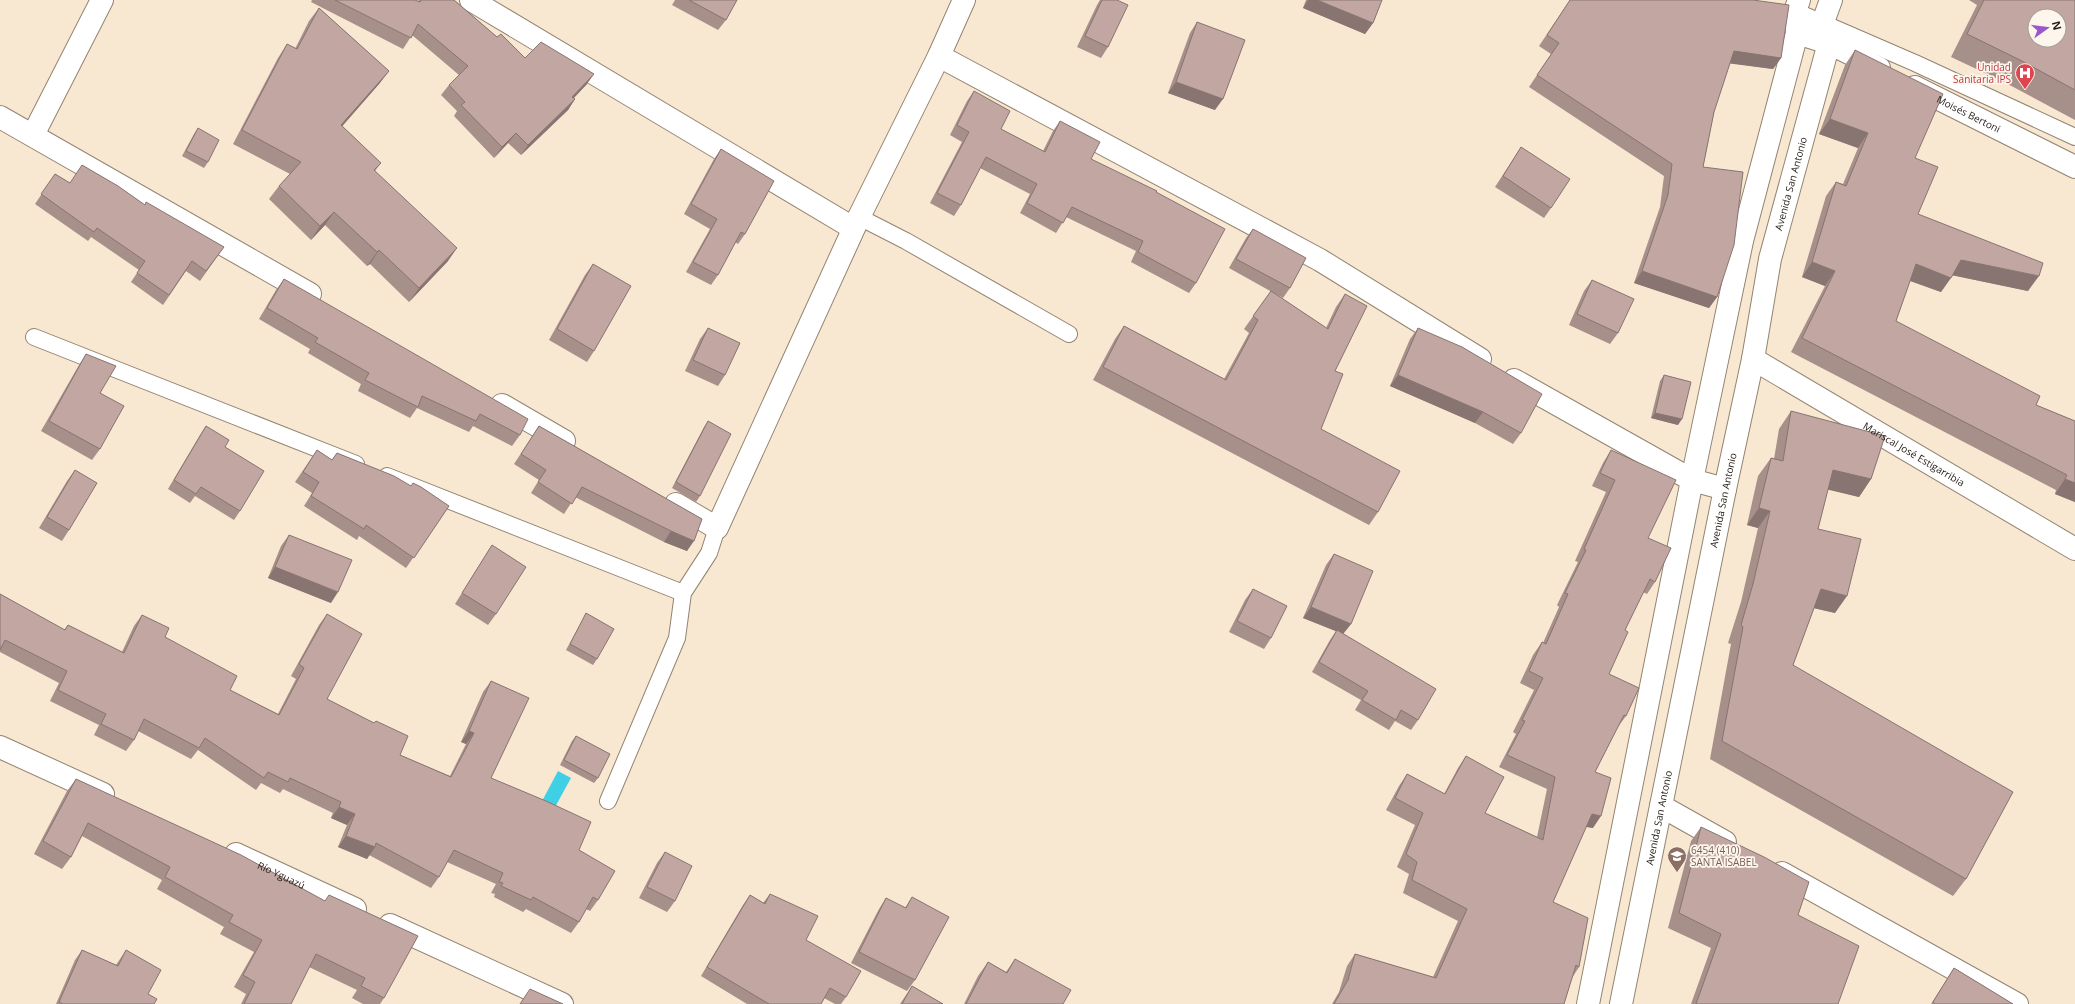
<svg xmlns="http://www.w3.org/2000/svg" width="2075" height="1004" font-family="'Open Sans',sans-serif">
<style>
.water{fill:#3fd0e6}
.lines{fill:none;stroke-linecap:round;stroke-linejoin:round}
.service-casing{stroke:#938470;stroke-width:18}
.minor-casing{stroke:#938470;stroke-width:24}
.primary-casing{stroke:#938470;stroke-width:24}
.service{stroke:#fff;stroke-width:16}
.minor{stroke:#fff;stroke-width:22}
.primary{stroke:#fff;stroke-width:22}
.wall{fill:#a78f8a}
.shaded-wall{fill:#887471}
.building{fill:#c2a6a1;stroke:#887471;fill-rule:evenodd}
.labels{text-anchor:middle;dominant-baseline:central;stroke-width:3.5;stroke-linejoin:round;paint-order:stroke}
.health-label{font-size:10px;fill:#be3a42;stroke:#fdf6ed;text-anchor:end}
.street-label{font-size:10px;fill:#211b14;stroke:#fdf6ed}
.education-label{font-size:10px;fill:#785e54;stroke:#fdf6ed;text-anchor:start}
</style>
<rect width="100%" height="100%" fill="#f8e7d1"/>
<path class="water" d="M558 771 571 778 554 809 541 803Z"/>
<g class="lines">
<g class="service-casing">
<path id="service" d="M1795 11 1915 63 2075 137
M859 217 906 241 1069 334
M34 337 356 464
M387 476 683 593
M608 801 677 638 683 593 709 553 717 528"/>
</g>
<g class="minor-casing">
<g id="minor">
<path d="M471 0 853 228"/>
<path d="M1797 33 1829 43 1879 68"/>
<path d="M939 56 1320 260 1480 359"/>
<path id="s1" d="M1915 87 2075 167"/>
<path d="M0 117 310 294"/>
<path d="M33 135 102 0"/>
<path id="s2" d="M1753 359 2075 549"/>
<path d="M1514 380 1692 480 1725 489"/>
<path d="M502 405 564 441"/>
<path d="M676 504 717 528 859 217 939 56 964 0"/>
<path d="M0 747 103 794"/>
<path d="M1661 806 1725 842"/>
<path id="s3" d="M236 854 355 909"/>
<path d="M1782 873 2017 1004"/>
<path d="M390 925 562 1004"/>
</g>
</g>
<g class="primary-casing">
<g id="primary">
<path d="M1588 1004 1692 480 1742 241 1797 33 1795 11 1799 0"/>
<path id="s4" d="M1621 1004 1725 489 1753 359 1770 259 1829 43 1823 22 1831 0"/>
</g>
</g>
<use href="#service" class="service"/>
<use href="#minor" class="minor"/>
<use href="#primary" class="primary"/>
</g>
<path class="wall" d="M312 0H415L418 1 419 0H454L497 37 525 58 587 84 574 98 575 99 568 110 521 155 508 143 494 158 454 116 457 111 441 95 449 85 459 75 412 35 403 49 311 2Z
M675 0H737L726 20 718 30 672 5Z
M1100 0H1117L1108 47 1101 58 1077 47 1097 5Z
M1306 0H1382L1373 23 1365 34 1303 8Z
M1570 0H1753L1781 58 1773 69 1730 63 1714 112 1703 167 1717 297 1709 308 1634 283 1660 207 1664 176 1529 87 1551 54 1539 46Z
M1969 0H2075V120L2004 82 1951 57 1977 5Z
M319 8 389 71 379 84 342 126 381 163 375 171 448 261 409 302 370 264 367 266 325 225 311 240 269 199 279 186 290 174 233 144 278 58 287 44 295 49 309 21Z
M1197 22 1215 110 1168 93 1190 33Z
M1855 50 1915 158 1918 214 2028 291 1952 275 1941 292 1910 281 1896 321 2036 405 2075 421V502L2055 494 2056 490 1791 352 1825 286 1802 277 1826 196 1836 182 1843 184 1858 148 1819 134 1845 65Z
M974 91 1001 129 1043 151 1053 131 1060 121 1091 159 1156 192 1196 283 1189 293 1131 262 1136 251 1066 217 1056 233 1020 213 1030 194 980 168 961 205 954 216 930 203 962 142 950 135 967 101Z
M198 128 208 162 204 168 182 156 194 134Z
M1521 147 1551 208 1544 218 1495 187Z
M721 149 745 234 738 244 735 242 718 275 711 285 686 272 710 229 684 214 714 159Z
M55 174 70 183 145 205 224 247 200 281 186 271 163 305 131 282 139 270 91 237 88 241 35 204Z
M1253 229 1290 288 1283 298 1229 268 1246 238Z
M593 264 594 351 587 362 549 340 585 275Z
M284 279 520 435 512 446 473 426 469 432 417 408 410 418 358 391 361 384 308 353 310 349 259 319 276 290Z
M1592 280 1618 333 1610 344 1569 325 1584 291Z
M1271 291 1326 328 1336 307 1345 294 1335 371 1321 429 1378 512 1369 525 1093 380 1115 339 1124 326 1224 379 1249 333 1244 329Z
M708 328 725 375 718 386 685 371 700 339Z
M1418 328 1521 433 1513 444 1475 423 1390 386 1410 339Z
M86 354 100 393V449L92 460 41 431 79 365Z
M1664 375 1678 425 1651 418 1660 381Z
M1791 411 1871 479 1859 497 1828 489 1818 529 1835 613 1814 608 1793 665 1966 879 1953 896 1710 759 1731 644 1728 643 1741 602 1758 528 1747 525 1758 476 1771 458 1774 459 1779 429Z
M708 421 700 496 696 502 672 488 704 427Z
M206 426 225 447 240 511 234 520 195 496 190 503 168 489 200 435Z
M539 426 702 519 687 551 664 542 575 497 564 514 531 493 539 480 514 464Z
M317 450 332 460 337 453 411 486 449 506 406 568 359 536 357 540 304 506 312 493 295 482Z
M1611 450 1648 538 1655 582 1647 594 1643 592 1625 630 1609 674 1626 716 1617 728 1595 772 1593 828 1586 827 1553 902 1579 967 1572 978 1564 1004H1332L1339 992 1347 966 1355 954 1433 977 1458 921 1403 893 1409 874 1397 867 1415 825 1386 810 1399 786 1407 774 1444 794 1458 768 1466 756 1485 813 1537 837 1547 789 1499 767 1516 734 1513 732 1534 690 1520 683 1533 655 1542 642 1543 643 1559 607 1557 605 1578 562 1575 561 1606 492 1592 486 1603 463Z
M75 470 69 530 62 541 39 528 67 481Z
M289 535 331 603 268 578 281 546Z
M492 545 496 614 488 625 455 604 485 556Z
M1334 554 1351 624 1343 634 1418 720 1411 730 1395 721 1389 730 1355 710 1361 700 1312 672 1330 640 1336 631 1303 618 1326 565Z
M1253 589 1271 638 1264 649 1229 632 1245 600Z
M0 594 64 630 68 625 122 652 134 626 142 615 165 637 230 690 278 714 296 679 291 676 319 625 327 614V699L374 723 376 721 400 755 450 776 466 744 461 742 483 692 491 681V778L579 850 598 900 590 911 586 909 579 922 571 933 526 909 523 912 494 897 495 894 491 893 496 884 447 862 439 877 431 888 369 855 367 859 338 847 347 825 331 818 333 813 283 789 280 793 261 783 256 790 198 750 191 759 138 731 134 740 126 751 94 735 99 725 50 701 59 683 0 652Z
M586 613 597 659 593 665 566 650 583 619Z
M576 736 598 778 594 783 560 765 572 741Z
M76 779 325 901 384 998 380 1004H363L352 998 357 990 309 967 291 1004H241L246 994 234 987 254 952 220 934 224 927 157 889 162 880 82 836 71 857 62 869 34 854 67 791Z
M1701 827 1798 915 1838 1004H1691L1711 948 1668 928 1691 841Z
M665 852 675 901 667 912 639 898 657 863Z
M770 894 806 940 846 997 841 1004H835L824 998 821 1004H747L701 976 743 905 750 895 763 903Z
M912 897 915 980 907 991 851 963 879 909 886 898 905 908Z
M82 950 116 965 126 950 148 994 154 1004H56L75 960Z
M1015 959 1063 1004H964L978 976 988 962 1006 972Z
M1954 968 2013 1004H1931Z
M912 986 943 1004H900Z"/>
<path class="shaded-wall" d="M1308 0H1317L1373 23 1365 34 1303 8Z
M1734 51 1781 58 1773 69 1726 63Z
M389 71 379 84 332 138 341 125Z
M594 74 587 84 565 107 572 97Z
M1176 82 1223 99 1215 110 1168 93Z
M575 99 568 110 521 155 528 145Z
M1830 119 1868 133 1858 148 1819 134Z
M516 133 508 143 494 158 502 147Z
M334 212 325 225 311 240 320 226Z
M457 248 448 261 409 302 419 288Z
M379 250 370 264 367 266 377 252Z
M1961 260 2039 276 2028 291 1951 275Z
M1812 262 1835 271 1825 286 1802 277Z
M1916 264 1951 278 1941 292 1905 279Z
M1642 271 1717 297 1709 308 1634 283Z
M1398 375 1483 412 1475 423 1390 386Z
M1655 413 1682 419 1678 425 1651 418Z
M1833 470 1871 479 1859 497 1821 488Z
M2065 479 2075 483V502L2055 494Z
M1759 508 1770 511 1758 528 1747 525Z
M671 531 694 541 687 551 664 542Z
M275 567 338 592 331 603 268 578Z
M1821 589 1847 596 1835 613 1809 607Z
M1311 607 1351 624 1343 634 1303 618Z
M469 731 474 733 466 744 461 742Z
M339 807 355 814 347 825 331 818Z
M1592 814 1601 816 1593 828 1583 826Z
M346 836 375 847 367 859 338 847Z"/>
<path class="building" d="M335 0H415L420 2 421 0H454L497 37 501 34 525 58 541 42 594 74 572 97 575 99 528 145 516 133 502 147 461 105 465 102 449 85 468 66 418 24 411 38Z
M689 0H737L726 20Z
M1102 0H1117L1128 5 1108 47 1085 36Z
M1317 0H1382L1373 23Z
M1570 0H1753L1789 5 1781 58 1734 51 1714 112 1703 167 1743 172 1734 245 1717 297 1642 271 1668 195 1672 164 1537 75 1559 43 1547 35Z
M1984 0H2075V90L2020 60 1967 34ZM2035 16H2059V40H2035Z
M319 8 389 71 341 125 381 163 374 170 457 248 419 288 379 250 377 252 334 212 320 226 279 186 301 162 242 130 287 44 297 49Z
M1197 22 1245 40 1223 99 1176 82Z
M1855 50 1943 94 1915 158 1938 167 1918 214 2043 263 2039 276 1961 260 1951 278 1916 264 1896 321 2040 396 2036 405 2075 421V483L2065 479 2067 475 1802 338 1835 271 1812 262 1836 182 1846 186 1868 133 1830 119Z
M974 91 1010 111 1001 129 1045 152 1060 121 1100 142 1091 159 1157 191 1156 192 1225 229 1196 283 1138 252 1143 241 1072 207 1063 223 1027 203 1037 184 986 157 961 205 937 193 969 132 957 125Z
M198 128 219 140 208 162 186 151Z
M1521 147 1570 179 1551 208 1503 176Z
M721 149 774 181 745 234 741 232 718 275 693 262 717 219 691 204Z
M82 165 118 186 145 205 146 202 224 247 206 271 192 261 169 295 137 273 145 261 97 228 94 232 41 194 55 174 70 183Z
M1253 229 1306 258 1290 288 1236 259Z
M593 264 631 286 594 351 557 329Z
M284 279 528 419 520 435 480 414 476 421 422 396 418 407 365 380 369 373 315 342 318 338 267 308Z
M1592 280 1634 299 1618 333 1577 314Z
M1271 291 1328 329 1345 294 1367 306 1335 371 1343 374 1321 429 1400 471 1378 512 1103 367 1124 326 1226 380 1258 320 1253 316Z
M708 328 740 343 725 375 693 360Z
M1418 328 1462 347 1542 394 1521 433 1483 412 1398 375Z
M86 354 116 366 100 393 124 406 100 449 49 421Z
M1664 375 1691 382 1682 419 1655 413Z
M1791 411 1885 436 1871 479 1833 470 1818 529 1861 539 1847 596 1821 589 1793 665 2013 792 1966 879 1722 741 1743 627 1741 625 1753 584 1770 511 1759 508 1771 458 1783 461Z
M708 421 731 434 700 496 676 482Z
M206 426 229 440 225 447 264 471 240 511 201 487 196 494 174 480Z
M539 426 702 519 694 541 671 531 582 487 572 504 538 482 546 470 521 454Z
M317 450 332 460 337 453 394 476 411 486 413 483 421 487 449 506 414 558 366 525 364 529 311 496 319 482 303 472Z
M1611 450 1676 480 1648 538 1671 548 1655 582 1650 579 1625 630 1628 632 1609 674 1639 688 1626 716 1624 715 1595 772 1611 778 1601 816 1592 814 1553 902 1588 918 1579 967 1576 965 1564 1004H1334L1348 980 1355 954 1436 978 1467 909 1412 880 1417 862 1406 854 1423 813 1395 798 1407 774 1445 794 1466 756 1504 777 1485 813 1543 840 1555 777 1507 755 1525 721 1522 720 1543 678 1529 671 1542 642 1546 644 1568 594 1565 593 1586 550 1584 549 1615 480 1600 473Z
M75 470 97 483 69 530 47 517Z
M289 535 352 560 338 592 275 567Z
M492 545 526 567 496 614 462 593Z
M1334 554 1373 571 1351 624 1311 607Z
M1253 589 1287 606 1271 638 1237 621Z
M0 594 65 630 68 625 124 653 142 615 169 628 165 637 237 676 230 690 279 715 304 668 299 664 327 614 362 634 327 699 374 723 376 721 408 736 400 755 451 777 474 733 469 731 491 681 529 698 491 778 546 801 591 822 579 850 615 871 598 900 593 897 579 922 533 897 531 900 501 886 503 883 499 882 503 873 454 850 439 877 376 843 375 847 346 836 355 814 339 807 341 802 290 778 288 782 268 772 264 778 205 738 199 748 144 719 134 740 101 724 106 714 58 690 67 671 5 640 0 650Z
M586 613 614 629 597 659 570 644Z
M1337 630 1436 689 1418 720 1401 710 1396 720 1362 700 1368 691 1319 662Z
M576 736 610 754 598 778 564 760Z
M76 779 241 855 325 901 329 895 418 936 384 998 361 986 365 978 316 954 291 1004H244L255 982 243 975 262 940 229 922 233 915 165 877 170 867 88 823 71 857 43 841Z
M1701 827 1764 857 1809 882 1798 915 1859 946 1838 1004H1696L1721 934 1679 913Z
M665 852 692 866 675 901 647 887Z
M770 894 818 916 806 940 861 971 846 997 830 988 821 1004H769L707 967 750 895 765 904Z
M912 897 949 917 915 980 859 952 886 898 906 908Z
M82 950 118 966 126 950 161 970 148 994 157 999 154 1004H63L59 1002Z
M1015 959 1071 990 1063 1004H966L988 962 1007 973Z
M1954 968 2013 1004H1935L1933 1002Z
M912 986 943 1004H902Z
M530 989 563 1004H520Z"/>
<defs>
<g id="hospital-pin" transform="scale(1)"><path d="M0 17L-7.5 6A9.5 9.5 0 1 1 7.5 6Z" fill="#e0444e" stroke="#fdf6ed"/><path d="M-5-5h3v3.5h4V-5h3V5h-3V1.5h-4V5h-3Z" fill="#fff"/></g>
<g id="school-pin" transform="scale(1)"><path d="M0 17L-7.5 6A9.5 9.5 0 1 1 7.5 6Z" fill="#8d6e63" stroke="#fdf6ed"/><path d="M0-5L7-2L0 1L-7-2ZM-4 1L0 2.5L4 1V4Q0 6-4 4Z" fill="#fff"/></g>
</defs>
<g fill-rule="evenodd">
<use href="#hospital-pin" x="2025" y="73"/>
<use href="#school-pin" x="1677" y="856"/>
</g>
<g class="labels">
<g class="health-label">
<text x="2011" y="67">Unidad<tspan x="2011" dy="12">Sanitaria IPS</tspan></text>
</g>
<g class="street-label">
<text stroke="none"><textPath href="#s1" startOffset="60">Moisés Bertoni</textPath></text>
<text stroke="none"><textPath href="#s4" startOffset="838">Avenida San Antonio</textPath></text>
<text stroke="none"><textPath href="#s2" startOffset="187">Mariscal José Estigarribia</textPath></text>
<text stroke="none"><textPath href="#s4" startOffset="514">Avenida San Antonio</textPath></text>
<text stroke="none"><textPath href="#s4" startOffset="190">Avenida San Antonio</textPath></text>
<text stroke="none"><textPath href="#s3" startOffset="50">Río Yguazú</textPath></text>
</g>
<g class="education-label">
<text x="1691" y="850">6454 (410)<tspan x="1691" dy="12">SANTA ISABEL</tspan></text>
</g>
</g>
<g transform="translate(2047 28) rotate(76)"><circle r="19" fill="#fdf6ed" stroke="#a59e96"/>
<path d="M0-3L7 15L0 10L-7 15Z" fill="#9a56cb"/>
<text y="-6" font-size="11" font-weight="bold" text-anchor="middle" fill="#211b14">N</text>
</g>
</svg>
